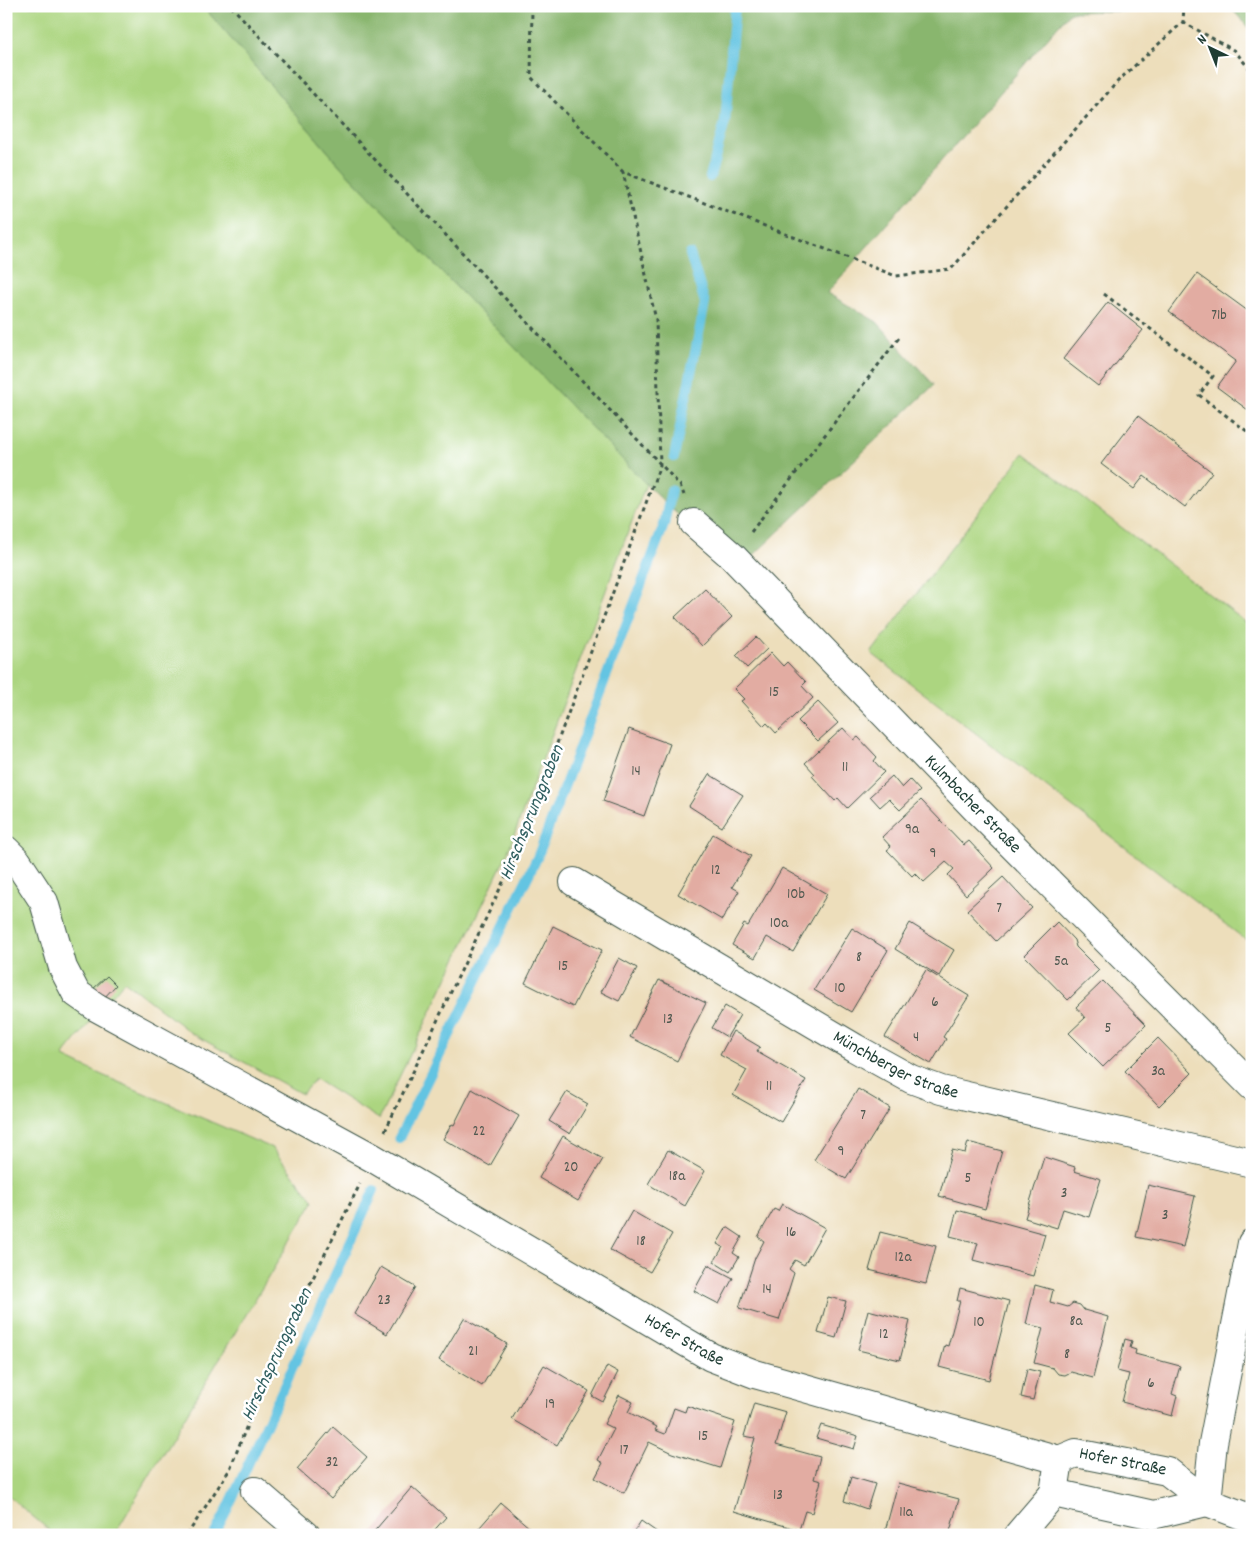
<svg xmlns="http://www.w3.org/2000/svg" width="1258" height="1541" font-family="Dekko,sans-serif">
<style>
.green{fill:#acd580;stroke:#66895a}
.forest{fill:#89b66e;stroke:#547a51}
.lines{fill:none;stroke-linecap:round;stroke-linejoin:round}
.stream{stroke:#64c4e2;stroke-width:10}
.building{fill:#e2aca2}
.minor-casing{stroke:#3e5548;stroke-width:30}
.path{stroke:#3e5548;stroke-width:3;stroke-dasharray:4 4;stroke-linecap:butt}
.minor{stroke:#fff;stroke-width:28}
.labels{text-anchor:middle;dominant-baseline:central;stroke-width:5;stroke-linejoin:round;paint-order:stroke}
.number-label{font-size:15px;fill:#505950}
.street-label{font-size:18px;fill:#1f3d34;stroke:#fff}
.water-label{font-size:19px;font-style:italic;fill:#305f60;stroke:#fff}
</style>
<rect width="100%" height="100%" fill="#fff"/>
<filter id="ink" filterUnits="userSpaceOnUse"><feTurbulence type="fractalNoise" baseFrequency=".02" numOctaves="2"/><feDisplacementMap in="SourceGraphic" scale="10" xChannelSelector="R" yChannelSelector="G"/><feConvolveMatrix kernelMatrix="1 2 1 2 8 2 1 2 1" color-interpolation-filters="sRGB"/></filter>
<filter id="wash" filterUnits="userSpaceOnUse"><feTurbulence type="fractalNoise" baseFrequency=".0096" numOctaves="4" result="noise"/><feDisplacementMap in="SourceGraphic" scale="20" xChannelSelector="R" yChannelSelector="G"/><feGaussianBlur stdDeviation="1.12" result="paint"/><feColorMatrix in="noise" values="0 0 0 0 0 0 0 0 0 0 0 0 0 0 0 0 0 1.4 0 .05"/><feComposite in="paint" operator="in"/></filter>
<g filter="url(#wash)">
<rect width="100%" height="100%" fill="#eddebb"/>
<path class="green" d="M6 6H203L342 168 646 484 507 854 379 1119 315 1079 302 1094 191 1033 124 981 66 1052 64 1057 102 1075 272 1148 314 1201 114 1535H55L6 1494Z
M1024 453 1252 627V933L1246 940 871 653Z"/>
<path class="forest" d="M203 6H1252V32L1232 9 1070 12 827 293 877 322 934 385 761 548 737 572 646 484 342 168Z"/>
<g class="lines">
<path class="stream" d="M710 177 725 122 735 6
M674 457 705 303 690 254
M399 1138 537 858 664 525 671 490
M214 1535 228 1508 374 1190"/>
</g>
<g id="blocks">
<path class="building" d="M1197 274 1252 314V405L1248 410 1217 387 1236 361 1169 312Z
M1108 302 1143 330 1098 386 1063 359Z
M1138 416 1212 472 1185 507 1144 476 1134 489 1101 464Z
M705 589 732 617 702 646 675 617Z
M756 637 767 649 747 668 736 656Z
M771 653 783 666 787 662 806 682 802 686 813 698 776 733 767 723 764 726 741 701 744 699 734 689Z
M818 702 838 723 818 741 798 721Z
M843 728 854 740 858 737 877 757 874 761 884 772 847 808 838 798 835 801 812 776 815 774 805 763Z
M629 729 670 744 644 816 603 801Z
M709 774 743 795 722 827 689 806Z
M892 776 902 788 910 780 920 791 900 810 889 799 880 807 870 796Z
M921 800 964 845 969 841 994 868 966 895 948 875 954 869 946 862 924 882 915 873 912 876 887 850 891 847 882 837Z
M713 834 751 856 732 887 739 891 722 920 678 894Z
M782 868 827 894 793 952 767 937 755 958 732 945 744 924 748 926Z
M1003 877 1032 908 996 941 967 910Z
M1057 922 1074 940 1076 947 1099 970 1068 1000 1024 955Z
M910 923 954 950 939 976 895 949Z
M553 926 602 950 573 1007 525 983Z
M852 928 888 950 851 1012 814 990Z
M619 958 637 968 619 1001 601 992Z
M926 970 969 996 943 1037 946 1039 931 1064 885 1037Z
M107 976 116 985 102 1000 92 990Z
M659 980 706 1003 677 1061 630 1037Z
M1103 981 1146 1025 1103 1067 1069 1033 1085 1018 1076 1007Z
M725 1006 740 1015 727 1037 712 1028Z
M733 1031 760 1047 757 1052 806 1080 781 1122 733 1095 747 1070 720 1055Z
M1158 1038 1192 1073 1159 1106 1125 1071Z
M472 1089 519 1116 490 1166 443 1139 452 1124 454 1125Z
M858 1089 890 1108 846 1179 814 1160Z
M567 1092 588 1104 570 1134 549 1121Z
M563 1136 603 1159 578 1201 539 1178Z
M968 1142 1002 1151 985 1209 939 1196 952 1150 965 1153Z
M668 1150 705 1171 685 1206 648 1184Z
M1044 1157 1075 1167 1074 1171 1101 1179 1089 1217 1063 1209 1057 1228 1025 1218Z
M1148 1185 1195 1196 1183 1247 1136 1237Z
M782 1204 825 1228 804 1265 795 1260 789 1269 794 1273 779 1320 739 1308 755 1258 764 1241 758 1237 774 1209 778 1211Z
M957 1210 1045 1234 1033 1276 973 1260 978 1243 950 1236Z
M632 1211 672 1234 650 1272 610 1250Z
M727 1227 742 1237 733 1253 739 1257 730 1272 714 1262 723 1247 717 1244Z
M880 1232 936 1246 926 1284 869 1270Z
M708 1265 733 1278 719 1304 694 1291Z
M381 1267 415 1287 387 1334 354 1314Z
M1035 1285 1053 1290 1050 1302 1068 1307 1073 1303 1080 1305 1084 1310 1108 1317 1093 1378 1071 1372 1065 1375 1058 1374 1053 1368 1034 1363 1043 1328 1026 1324Z
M960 1288 1009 1301 989 1380 939 1367 945 1345 948 1346 960 1301H957Z
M828 1297 846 1301 836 1338 818 1333Z
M868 1310 910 1321 900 1360 858 1350Z
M464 1318 507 1344 482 1386 439 1360Z
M1125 1339 1132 1341 1130 1348 1136 1350 1135 1354 1180 1366 1172 1394 1177 1396 1172 1416 1122 1402 1129 1374 1117 1371Z
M544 1365 589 1391 557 1445 512 1419Z
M607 1366 618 1372 603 1402 592 1396Z
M1027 1369 1040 1372 1033 1400 1021 1397Z
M619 1395 633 1402 628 1412 657 1427 655 1430 665 1434 674 1408 685 1412 687 1406 735 1422 720 1468 672 1453 649 1442 624 1493 595 1478 603 1463 598 1460 614 1429 604 1424Z
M754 1403 786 1412 776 1445 820 1457 814 1479 821 1481 812 1513 805 1511 799 1530 734 1511 755 1438 744 1436Z
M821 1425 858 1436 854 1449 816 1438Z
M333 1427 367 1457 331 1499 297 1469Z
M851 1477 875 1484 867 1509 844 1501Z
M898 1483 959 1499 949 1535H884Z
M412 1487 446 1517 430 1535H371Z
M501 1503 538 1535H473Z
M641 1521 661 1535H632Z"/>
</g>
</g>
<g filter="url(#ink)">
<use href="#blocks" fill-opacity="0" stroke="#3e5548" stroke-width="1"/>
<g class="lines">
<g class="minor-casing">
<g id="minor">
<path id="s1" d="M694 523 733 557 979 812 1252 1086"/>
<path id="s2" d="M6 850 17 861 44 902 63 968 76 993 96 1007 373 1158 711 1357 755 1374 1059 1460 1054 1493"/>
<path id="s3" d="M574 882 855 1048 911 1079 941 1090 1252 1163"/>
<path id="s4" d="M1059 1460 1076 1453 1167 1471 1207 1502 1252 1519"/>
<path d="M255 1491 306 1535"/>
<path d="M1054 1493 1153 1515 1207 1502"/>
<path d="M1207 1502 1213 1443 1252 1243"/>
<path d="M1018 1535 1054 1493"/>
</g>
</g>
<path class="path" d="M231 6 680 485 684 495
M532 6 531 77 623 172 896 276 951 269 1120 79 1183 22 1184 6
M1183 22 1235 51 1252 72
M1104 294 1213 376 1199 395 1252 435
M751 532 901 335
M385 1131 515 857 660 465 656 320 623 172
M187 1535 230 1469 274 1356 360 1184"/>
<use href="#minor" class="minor"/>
</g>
</g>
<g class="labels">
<g class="number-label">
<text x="1219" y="316">71b</text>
<text x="774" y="693">15</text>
<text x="845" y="768">11</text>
<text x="636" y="772">14</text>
<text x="912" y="830">9a</text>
<text x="933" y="854">9</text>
<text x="716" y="871">12</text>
<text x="796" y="895">10b</text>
<text x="999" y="909">7</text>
<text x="779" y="924">10a</text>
<text x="859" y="958">8</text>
<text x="1061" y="962">5a</text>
<text x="563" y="967">15</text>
<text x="840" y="989">10</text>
<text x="935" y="1003">6</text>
<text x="668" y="1020">13</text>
<text x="1108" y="1029">5</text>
<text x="916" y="1038">4</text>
<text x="1158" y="1072">3a</text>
<text x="769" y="1087">11</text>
<text x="863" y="1116">7</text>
<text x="479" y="1132">22</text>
<text x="841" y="1152">9</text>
<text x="571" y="1168">20</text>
<text x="677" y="1177">18a</text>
<text x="968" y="1179">5</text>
<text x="1064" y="1194">3</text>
<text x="1165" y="1216">3</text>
<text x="791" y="1233">16</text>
<text x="641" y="1242">18</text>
<text x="903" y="1258">12a</text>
<text x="767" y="1290">14</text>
<text x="384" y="1301">23</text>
<text x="1076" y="1322">8a</text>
<text x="979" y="1323">10</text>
<text x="884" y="1335">12</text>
<text x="473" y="1352">21</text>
<text x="1067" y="1355">8</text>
<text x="1151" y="1384">6</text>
<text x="550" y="1405">19</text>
<text x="703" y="1437">15</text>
<text x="624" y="1451">17</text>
<text x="332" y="1463">32</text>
<text x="778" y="1496">13</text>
<text x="906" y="1513">11a</text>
</g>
<g class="street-label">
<text stroke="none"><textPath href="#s1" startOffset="396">Kulmbacher Straße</textPath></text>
<text stroke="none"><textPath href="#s3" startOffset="371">Münchberger Straße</textPath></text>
<text stroke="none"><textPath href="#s2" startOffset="862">Hofer Straße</textPath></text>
<text stroke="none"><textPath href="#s4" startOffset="66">Hofer Straße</textPath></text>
</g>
<g class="water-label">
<text transform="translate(533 813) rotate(-68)">Hirschsprunggraben</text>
<text transform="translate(278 1355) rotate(-65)">Hirschsprunggraben</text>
</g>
</g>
<rect width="1258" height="1541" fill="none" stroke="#fff" stroke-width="25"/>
<g transform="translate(1210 48) rotate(317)" stroke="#ffffff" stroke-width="4" paint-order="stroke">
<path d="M0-4L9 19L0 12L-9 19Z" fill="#1f3d34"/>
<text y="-8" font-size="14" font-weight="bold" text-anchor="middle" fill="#1f3d34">N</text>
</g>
</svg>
